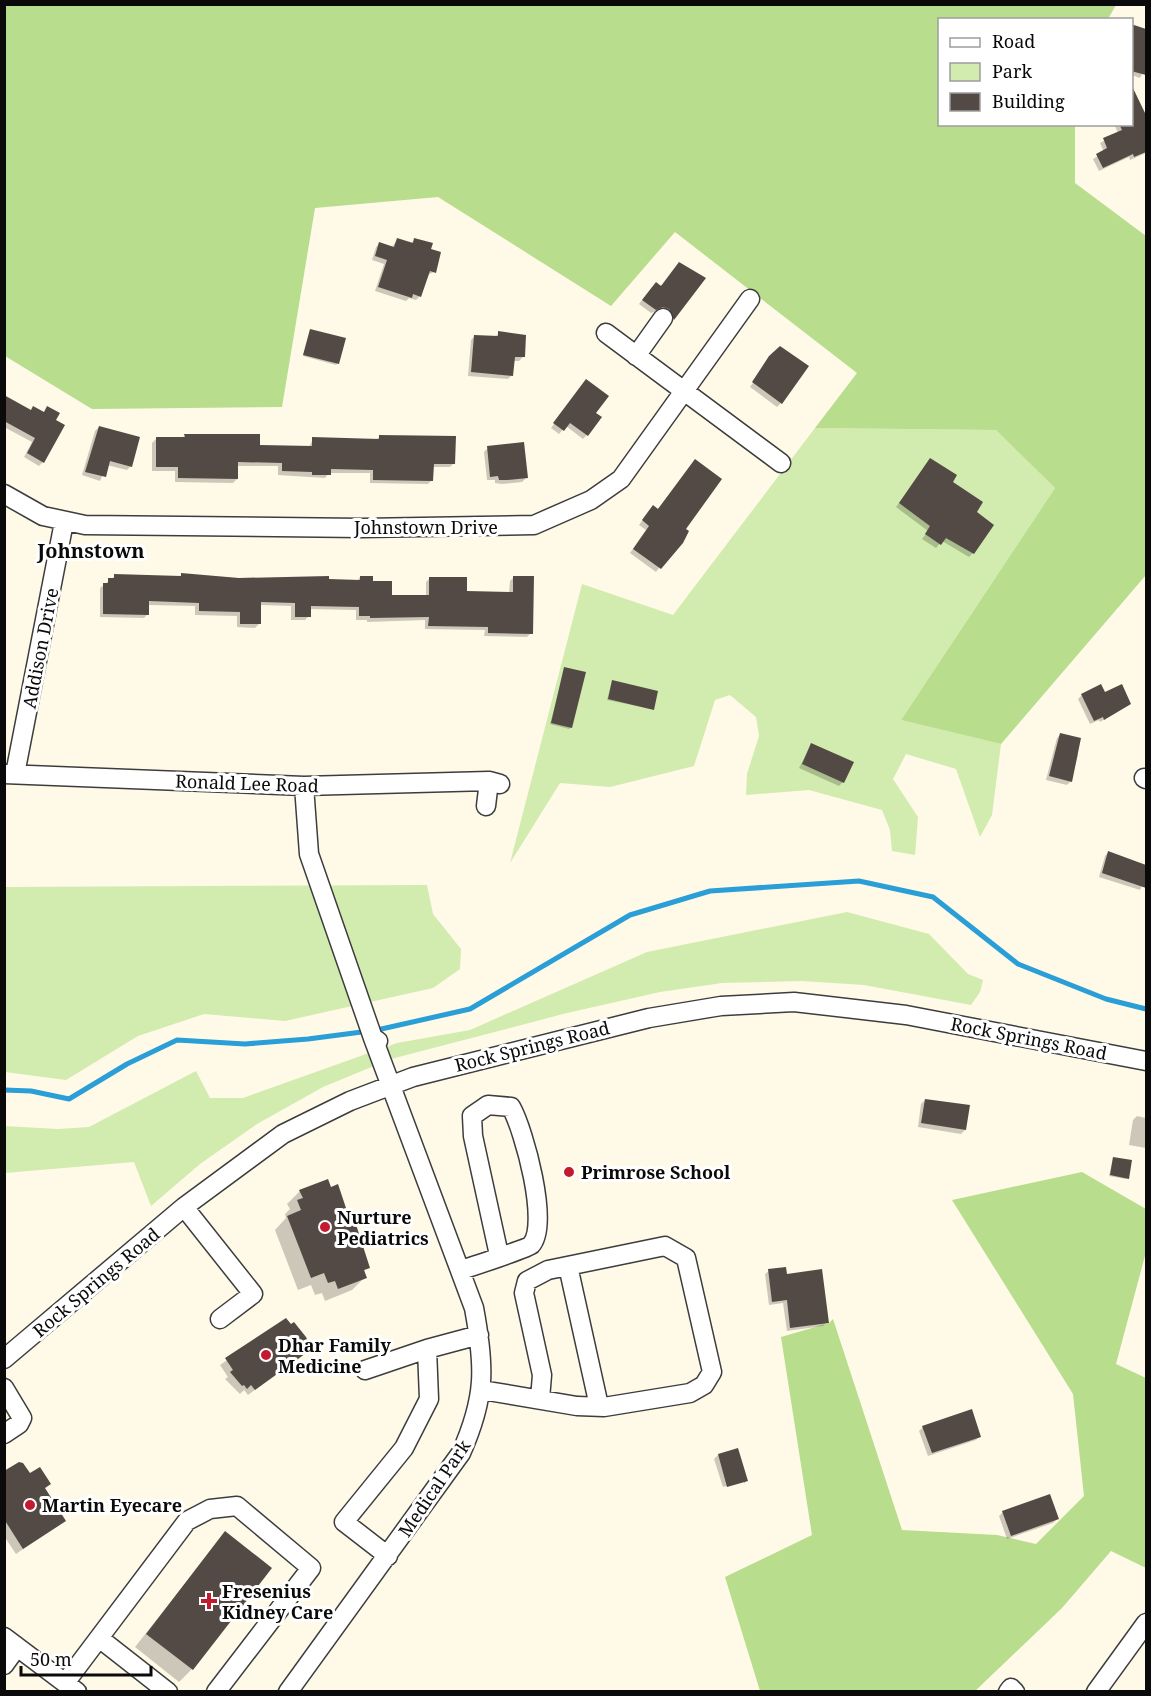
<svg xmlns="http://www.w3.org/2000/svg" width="1151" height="1696" font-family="'Noto Serif',serif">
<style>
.green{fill:#d2ebaf}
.forest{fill:#b7dd8d}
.shadow{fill:#0003}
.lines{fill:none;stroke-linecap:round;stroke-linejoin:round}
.stream{stroke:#2a9ed6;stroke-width:5}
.building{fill:#534a46}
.minor-casing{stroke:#3d3d3d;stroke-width:21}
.minor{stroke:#fff;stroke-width:18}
.poi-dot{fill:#c21a2e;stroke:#fff;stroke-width:2}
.labels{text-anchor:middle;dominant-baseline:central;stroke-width:6;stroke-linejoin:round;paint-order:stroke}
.street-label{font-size:18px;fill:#0a0a0a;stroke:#fff}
.poi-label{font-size:18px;font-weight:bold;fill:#0a0a0a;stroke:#fff;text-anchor:start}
.neighbourhood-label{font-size:20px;font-weight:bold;fill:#0a0a0a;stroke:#fff}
</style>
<rect width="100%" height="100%" fill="#fff9e7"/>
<path class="green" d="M815 428 996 430 1055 488 901 720 1001 744 992 815 980 837 956 769 906 754 893 779 918 817 915 855 892 851 890 830 882 810 809 790 746 795 747 774 759 736 756 717 730 695 715 700 694 766 610 787 560 783 510 863 582 584 673 615Z
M427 885 433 914 461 949 460 969 433 988 285 1021 204 1014 138 1036 66 1080 5 1072V887Z
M847 912 929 934 968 974 983 980 980 992 971 1005 864 985 802 981 722 983 660 992 567 1013 391 1059 323 1087 257 1124 200 1164 151 1206 134 1162 5 1173 4 1126 58 1129 89 1127 196 1071 210 1098H243L397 1043 470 1030 647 952Z"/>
<path class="forest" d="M4 5H1116L1108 19 940 20V124L1075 125V183L1146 236V575L1001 744 901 720 1055 488 996 430 815 428 857 373 675 232 611 306 438 197 315 208 282 407 92 409 5 356Z
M1082 1172 1146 1209V1252L1116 1364 1146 1378V1568L1111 1551 1062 1608 974 1692 760 1691 725 1577 812 1535 781 1337 829 1323 833 1319 902 1530 997 1535 1036 1544 1084 1496 1073 1394 952 1200Z"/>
<path class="shadow" d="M1132 26 1146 30V66L1140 78 1132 75Z
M1146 115V153L1130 160 1129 157 1099 171 1093 159 1104 152 1100 143 1118 133 1114 124H1132Z
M415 239 434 272 427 275 420 296 416 300 409 298 406 301 375 291 384 264 372 260 376 247 380 243 392 247 397 240 411 243Z
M703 278 670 322 665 312 659 310 651 313 639 304 652 287Z
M311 331 338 363 336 365 303 356Z
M499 333 523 357 519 361H514L512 375 508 379 468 376 471 340 475 336 494 338Z
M776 351 781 403 777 407 750 387Z
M583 385 594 413 587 435 583 439 566 426 559 434 551 428Z
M4 396 30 412H44L48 408 43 462 39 466 24 457 32 442 4 427Z
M99 427 131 466 127 470 107 465 100 481 82 475 95 431Z
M185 435 259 447H309L313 439 376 440 379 437 454 463 450 467H432V480L428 484 370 483V473H329L325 478 278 475V466H237V479L233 483 175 482V471H152V443L156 439H181Z
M488 448 526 478 522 482 502 484 495 483V480H487L484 452Z
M930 460 975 513 973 553 969 557 942 541 936 548 922 539 928 531 896 507Z
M695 461 684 529 687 531 656 572 630 553 646 530 639 525 649 511 657 510Z
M182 574 239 579 356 582 360 577 390 597H426V582L430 578 465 593H509L510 581 514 577 531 633 527 637 484 636 485 630 425 629V620L367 622V620H356V610L309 609V616L305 620H291V606L260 605 259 624 255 628 237 627V616L195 615V606L148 605V614L144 618 100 617V588L115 576 179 577Z
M565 668 571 727 569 729 550 724Z
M612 682 652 709 607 700Z
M1104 694 1125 707 1100 722 1099 720 1090 724 1078 699 1082 695Z
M1061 734 1078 755 1071 781 1067 785 1046 780 1057 738Z
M811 745 843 782 839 786 799 768Z
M1109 852 1146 866V877L1140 890 1099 877 1105 856Z
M925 1100 965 1130 961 1134 918 1127 921 1104Z
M1137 1116 1146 1118V1148L1129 1145 1133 1120Z
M1113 1158 1128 1178 1126 1179 1109 1176Z
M300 1191 368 1267 363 1272 365 1277 352 1290 325 1301 322 1293 315 1295 311 1285 298 1290 275 1230 286 1218 285 1214 290 1209 287 1204Z
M769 1271 786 1275 827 1322 823 1326 787 1331 783 1303 769 1305 765 1274Z
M285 1320 307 1351 248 1395 244 1390 240 1394 225 1379 228 1377 220 1365Z
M923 1427 980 1436 976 1440 928 1456 919 1431Z
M718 1455 746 1481 744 1484V1481L723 1487 714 1459Z
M4 1472 30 1475 49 1484 44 1489 64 1521 16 1554 4 1536Z
M1003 1512 1057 1519 1053 1523 1007 1539 999 1516Z
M225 1533 192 1669 179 1682 135 1647Z"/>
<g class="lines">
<path class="stream" d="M4 1090 31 1091 69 1099 127 1064 177 1040 245 1044 308 1039 377 1030 470 1009 630 915 710 891 859 881 933 897 1018 964 1106 999 1146 1009"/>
</g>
<path class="building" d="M1131 24 1146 29V75L1131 71Z
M1131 84 1146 115V152L1134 157 1133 154 1103 168 1096 154 1107 148 1103 138 1122 130 1119 124H1131Z
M397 238 413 243 414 238 433 243 431 249 441 252 436 273 430 271 421 297 413 294 412 298 378 287 387 260 375 256 379 242 394 247Z
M679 262 706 278 674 320 669 309 663 307 656 310 642 300 656 282 661 286Z
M310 329 346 338 339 364 303 355Z
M498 331 526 335 525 357H515L513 376 471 372 474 335 498 336Z
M780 346 809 366 782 404 752 382 769 356Z
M586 379 609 396 596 413 602 417 588 436 570 423 564 431 553 423Z
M4 395 31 410 33 406 44 412 47 406 60 413 56 420 65 425 44 463 27 453 35 438 4 421Z
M99 426 140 437 132 467 110 461 106 477 85 472Z
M184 434H260V445L312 446V437L379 439V435L456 436 455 464H434L433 481 373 480V470L331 469V475H312V472L282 471V463L238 462V479L178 478V467H156V437H185Z
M524 442 528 478 507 480H499L498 476 490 477 487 446Z
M930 458 957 475 953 482 983 502 977 512 994 525 974 554 946 538 941 545 925 534 930 526 899 503Z
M695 459 722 479 686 529 689 531 683 543 661 569 633 549 649 526 642 520 653 505 658 509Z
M181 573 239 578 329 576V579L360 580V576H373V581H392V595H429V577H467V591L513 592V576H534L533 634 488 633V627L428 626 429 617 370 618V616H359V607L311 606V617H295V603L261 602V624H240V612L199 611V603L149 601V615L103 614V583H108V578H114V574L181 576Z
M564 667 586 672 572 728 551 723Z
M612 680 658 691 654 710 608 699Z
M1101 684 1105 692 1122 684 1131 704 1104 720 1103 717 1094 721 1081 694Z
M1060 733 1081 738 1072 782 1049 776Z
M811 743 854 762 844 783 802 764Z
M1108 851 1146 865V888L1102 873Z
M925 1099 970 1105 966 1130 921 1123Z
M1113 1157 1132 1160 1129 1179 1110 1175Z
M328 1179 331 1187 338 1184 347 1211 351 1209 370 1268 364 1270 367 1278 338 1289 335 1281 328 1283 324 1273 311 1278 287 1216 301 1210 297 1200 303 1198 299 1190Z
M786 1267 787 1274 822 1269 829 1323 790 1328 787 1300 772 1302 768 1269Z
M286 1318 291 1324 294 1322 306 1337 308 1341 305 1343 309 1351 255 1390 251 1385 247 1389 244 1385 242 1386 230 1372 233 1370 225 1358Z
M972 1409 981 1437 932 1453 922 1426Z
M738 1448 748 1481 727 1487 718 1454Z
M19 1462 23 1463 30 1473 40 1467 51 1484 45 1488 66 1521 23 1549 4 1519V1471Z
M1050 1494 1059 1519 1011 1536 1002 1511Z
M225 1531 272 1568 193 1670 146 1634Z"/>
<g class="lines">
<g class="minor-casing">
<path id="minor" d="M606 333 781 463
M636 356 663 318
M4 494 43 516 85 525 362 528 534 525 591 500 621 479 750 299
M4 774 304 786 489 781 500 784
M15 774 64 522
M1144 778 1146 779
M304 786 309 854 373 1038 378 1041
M486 806 489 781
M184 1207 253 1294 220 1319
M568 1266 599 1406
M461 1270C471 1267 528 1248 531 1245 550 1225 524 1130 511 1107L488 1105 472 1116 473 1136 499 1255
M427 1349 479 1335
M4 1359 184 1207 283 1134 350 1101 413 1077 649 1018 721 1006 794 1002 906 1015 1146 1061
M365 1370 427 1349 429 1399 404 1448 344 1522 388 1556
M4 1388 22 1418 19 1424 4 1434
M482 1390 577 1406 604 1407 690 1393 704 1385 712 1372 686 1258 665 1246 548 1270 527 1281 524 1293 542 1375 540 1399
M4 1637 77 1692
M99 1638 168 1692
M4 1665 17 1647
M65 1683 187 1521 210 1509 237 1506 311 1568 216 1692
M288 1692 461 1453C486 1397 485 1367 474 1308L373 1038 378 1041
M1008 1692 1011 1688 1015 1692
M1096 1692 1146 1623"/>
</g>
<use href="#minor" class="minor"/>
</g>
<g class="poi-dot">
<circle cx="569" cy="1172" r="6"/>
<circle cx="325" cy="1227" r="6"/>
<circle cx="266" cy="1355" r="6"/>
<circle cx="30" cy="1505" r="6"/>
<path d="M206 1592h6v6h6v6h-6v6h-6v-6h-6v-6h6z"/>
</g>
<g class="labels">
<g class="street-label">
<text x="426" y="527">Johnstown Drive</text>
<text transform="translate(40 648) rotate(-79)">Addison Drive</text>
<text transform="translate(247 783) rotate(2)">Ronald Lee Road</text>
<text transform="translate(1029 1038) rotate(11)">Rock Springs Road</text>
<text transform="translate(532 1046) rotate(-14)">Rock Springs Road</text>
<text transform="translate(96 1282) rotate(-40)">Rock Springs Road</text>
<text transform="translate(434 1488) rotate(-56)">Medical Park</text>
</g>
<g class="poi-label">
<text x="581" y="1172">Primrose School</text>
<text x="337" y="1217">Nurture<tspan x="337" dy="21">Pediatrics</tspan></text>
<text x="278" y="1345">Dhar Family<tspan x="278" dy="21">Medicine</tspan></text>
<text x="42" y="1505">Martin Eyecare</text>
<text x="222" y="1591">Fresenius<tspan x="222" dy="21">Kidney Care</tspan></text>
</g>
<g class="neighbourhood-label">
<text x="91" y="550">Johnstown</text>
</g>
</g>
<rect width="1151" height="1696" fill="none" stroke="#0a0a0a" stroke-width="12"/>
<rect x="938" y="18" width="195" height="108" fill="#ffffff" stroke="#9d9d9d" stroke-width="1.5"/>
<rect x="950" y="38" width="30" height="9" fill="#ffffff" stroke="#9d9d9d" stroke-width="1.5"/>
<text x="992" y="48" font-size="18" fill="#0a0a0a">Road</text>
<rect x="950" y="63" width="30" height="18" fill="#d2ebaf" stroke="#9d9d9d" stroke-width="1.5"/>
<text x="992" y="78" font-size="18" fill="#0a0a0a">Park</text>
<rect x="950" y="93" width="30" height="18" fill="#534a46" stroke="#9d9d9d" stroke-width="1.5"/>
<text x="992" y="108" font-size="18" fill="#0a0a0a">Building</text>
<path d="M21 1666v9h130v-9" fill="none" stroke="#0a0a0a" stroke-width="3"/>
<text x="30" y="1666" font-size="18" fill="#0a0a0a" stroke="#ffffff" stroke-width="4.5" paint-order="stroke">50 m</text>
</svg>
